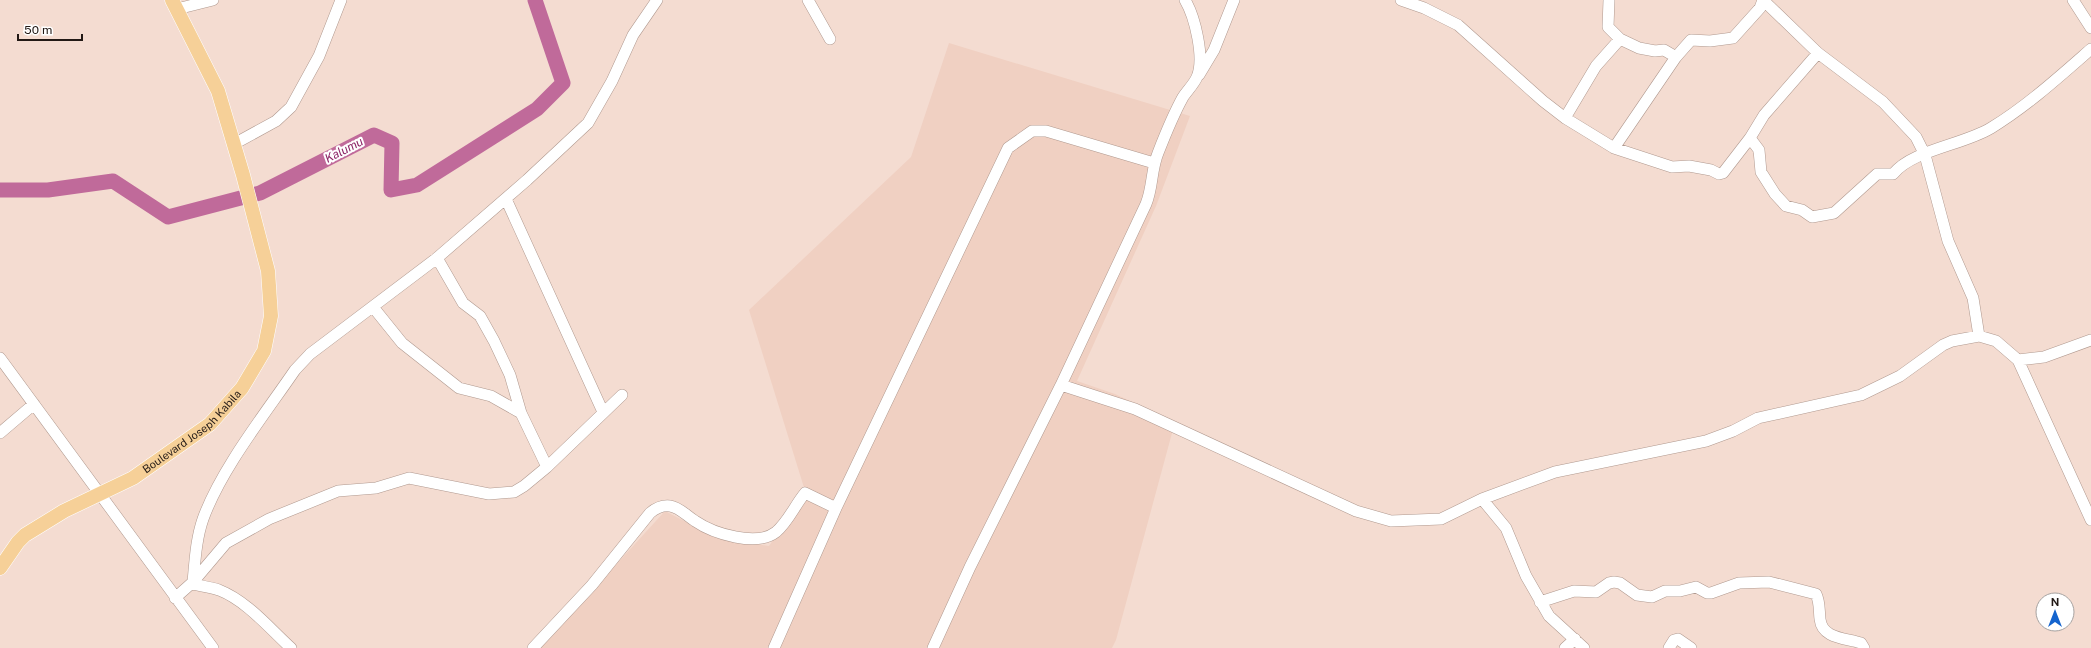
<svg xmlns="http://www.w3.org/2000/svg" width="2091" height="648" font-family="'Public Sans',sans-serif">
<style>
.built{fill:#f0d0c2}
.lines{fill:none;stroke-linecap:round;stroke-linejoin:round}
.river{stroke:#c06a9a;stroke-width:15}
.minor-casing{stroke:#b0998f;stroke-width:12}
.major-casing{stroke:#fff;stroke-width:15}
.minor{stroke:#fff;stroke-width:11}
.major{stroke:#f6d098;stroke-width:14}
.labels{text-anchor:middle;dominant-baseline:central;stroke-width:4;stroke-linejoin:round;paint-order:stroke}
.street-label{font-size:11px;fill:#221915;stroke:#fff}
.water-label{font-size:12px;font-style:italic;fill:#8b2365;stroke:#fff}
</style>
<rect width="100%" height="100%" fill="#f4dcd1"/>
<path class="built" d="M949 43 1190 116 1156 206 1077 381 1115 394 1175 422 1116 640 1112 648H941L936 646 935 648H540L665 511 717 538 769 546 806 494 749 310 911 157Z"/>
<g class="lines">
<path class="river" d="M0 190H48L113 181 168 217 260 193 374 135 392 143 391 190 417 185 537 109 563 83 535 0"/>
<g class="minor-casing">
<path id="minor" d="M808 0 830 39
M1401 0 1424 8 1458 25 1543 101 1565 118 1614 148
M1763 0 1760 8 1733 38 1710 41 1691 40 1676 57 1614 148 1672 167 1689 166 1711 170 1719 174 1723 173 1750 138 1764 115 1818 53
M1763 0 1818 53 1883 102 1916 137 1925 155 1948 241 1973 298 1979 336
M2073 0 2091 28
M177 9 213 0
M1620 39 1639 48 1655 51 1664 50 1676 57
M1199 75 1214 50 1234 0
M1565 118 1596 66 1620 39 1608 27 1609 0
M1750 138 1759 150 1761 172 1775 194 1786 206 1802 210 1812 217 1834 213 1877 174H1893C1912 150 1963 145 1991 128 2027 106 2059 77 2091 49
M234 144 276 121 291 107 319 56 341 0
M506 199 603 412
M437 258 463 303 480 316 494 341 510 375 521 413
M373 307 402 343 459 388 491 396 521 413 547 467
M0 358 213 648
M2018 360 2044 357 2091 340
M1061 385 1146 204C1153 187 1151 170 1158 153 1165 135 1173 115 1183 97 1187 91 1194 84 1197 77 1205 58 1195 17 1185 0
M0 433 34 404
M1482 499 1506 528 1526 576 1549 616 1584 648
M193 582 226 543 269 519 338 491 376 488 409 478 489 494 514 492 524 486 547 467 622 395
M192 584C201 586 210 587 219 590 247 601 269 628 291 648
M175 598 193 582C195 561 196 539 203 519 221 469 265 414 295 370L310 354 437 258 527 180 588 123 612 81 633 35 657 0
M1540 602 1574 591 1596 592 1609 583 1614 582 1620 583 1637 595 1652 597 1665 591H1680L1696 587 1707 593H1711L1739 583 1769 582 1816 594C1820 602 1819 611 1820 619 1822 639 1846 638 1861 643L1864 648
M533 648 592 585 650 513C656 508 662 505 670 506 679 507 687 516 695 521 714 534 757 547 776 532 788 522 795 505 805 493L836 508
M774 648 836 508 1008 148 1032 131H1046L1154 163
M933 648 970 567 1061 385 1135 409 1356 511 1391 521 1441 519 1482 499 1555 472 1706 441 1733 431 1758 418 1861 395 1900 376 1943 345 1952 341 1979 336 1996 341 2018 360 2091 520
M1565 648 1575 639
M1669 648 1674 640 1678 639 1691 648"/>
</g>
<g class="major-casing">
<g id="major">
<path id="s1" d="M0 568 18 542 25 535 64 511 133 478 210 424 242 388 264 351 271 316 268 271 243 175 218 91 172 0"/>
</g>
</g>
<use href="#minor" class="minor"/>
<use href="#major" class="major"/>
</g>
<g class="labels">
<g class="street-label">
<text stroke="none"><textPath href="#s1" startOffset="239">Boulevard Joseph Kabila</textPath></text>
</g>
<g class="water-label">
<text transform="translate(344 150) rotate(-27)">Kalumu</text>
</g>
</g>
<g transform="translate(2055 612)"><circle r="19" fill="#ffffff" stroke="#a7a3a1"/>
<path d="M0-3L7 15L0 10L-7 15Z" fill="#1464ce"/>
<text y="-6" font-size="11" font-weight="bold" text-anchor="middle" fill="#221915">N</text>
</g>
<path d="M18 34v6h64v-6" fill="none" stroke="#221915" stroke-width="2"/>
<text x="24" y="34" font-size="12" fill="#221915" stroke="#ffffff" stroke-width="3" paint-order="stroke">50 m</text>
</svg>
